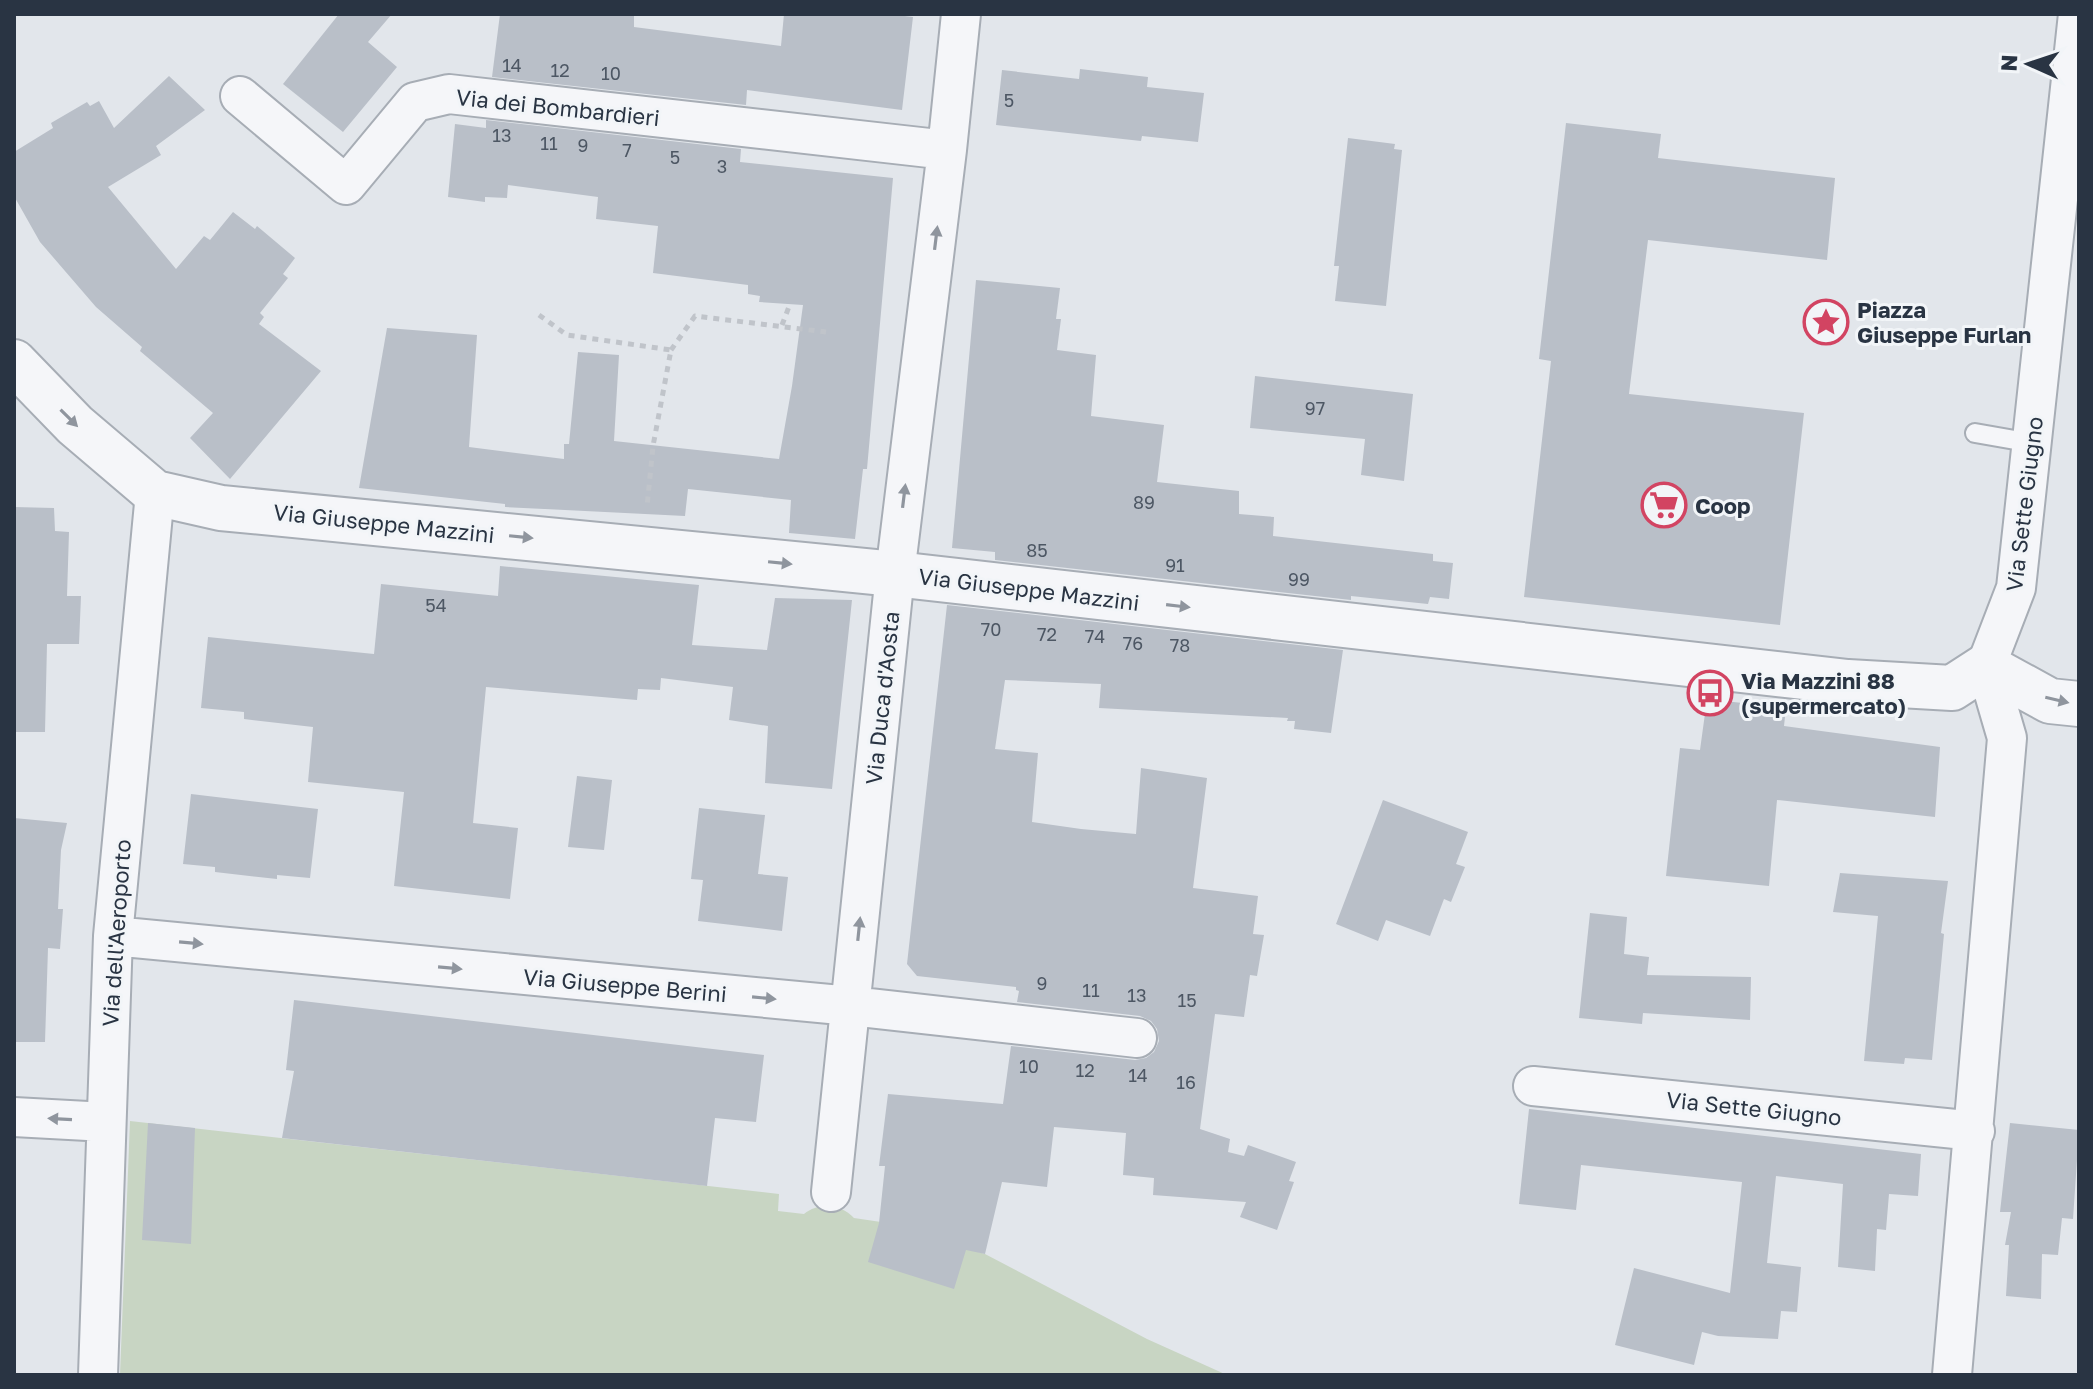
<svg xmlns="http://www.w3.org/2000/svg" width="2093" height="1389" font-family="'Golos Text',sans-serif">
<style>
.green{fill:#c8d5c3}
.building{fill:#b9bfc8}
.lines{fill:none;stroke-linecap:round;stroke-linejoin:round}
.service-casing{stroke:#a7adb5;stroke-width:22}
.minor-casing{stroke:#a7adb5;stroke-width:42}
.tertiary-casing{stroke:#a7adb5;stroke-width:48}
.path{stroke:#c0c4ca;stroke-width:5;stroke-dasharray:6 6;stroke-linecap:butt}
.service{stroke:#f5f6f9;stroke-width:18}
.minor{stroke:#f5f6f9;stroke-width:38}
.tertiary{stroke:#f5f6f9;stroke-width:44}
.oneway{fill:#8f959e}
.labels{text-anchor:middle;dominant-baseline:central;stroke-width:6;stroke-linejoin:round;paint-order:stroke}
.number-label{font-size:18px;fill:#4d5764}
.street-label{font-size:22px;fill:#293443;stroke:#f2f5f8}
.poi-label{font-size:22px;font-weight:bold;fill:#293443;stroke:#f2f5f8;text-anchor:start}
</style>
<rect width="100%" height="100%" fill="#e2e6eb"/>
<path class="green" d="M130 1121 779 1194 778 1211 804 1214C819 1202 841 1204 854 1218L881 1222 985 1254 1147 1339 1227 1375H120Z"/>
<path class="building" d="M339 14H392L368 42 397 67 343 132 283 84Z
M500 14H634V27L781 46 784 14H888L913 17 902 110 747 90 746 105 492 77Z
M1080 69 1148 77 1147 87 1204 93 1198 142 1142 136 1141 141 996 125 1002 70 1079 79Z
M169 76 205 110 156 146 161 155 108 187 176 269 204 236 210 240 233 212 255 229 257 226 295 258 283 274 288 278 260 313 264 317 259 324 321 371 230 479 190 438 213 413 140 351 142 347 96 307 40 242 14 196V152L53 128 51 123 87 102 90 106 99 101 114 128Z
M486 120 741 149 740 162 893 178 867 469H863L855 539 789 533 791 500 688 489 685 516 505 507V504L359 488 387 328 477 335 469 447 564 459V444H569L578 352 619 355 614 441 779 459 792 386 803 305 759 302 760 296 748 294V285L653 273 658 226 596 219 598 197 508 185 507 198 485 197V202L448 197 455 124 486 128Z
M1566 123 1661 134 1658 158 1835 178 1827 260 1648 240 1629 394 1804 413 1780 625 1524 597 1551 361 1539 359Z
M1348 138 1395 144 1394 149 1402 150 1386 306 1335 301 1339 266H1334Z
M976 280 1060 288 1056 319H1061L1057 350 1096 355 1091 416 1164 425 1157 482 1239 491V514L1274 517 1273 536 1433 554V561L1453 563 1449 599 1430 597 1428 604 1351 596V600L995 560V552L952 548Z
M1255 376 1413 394 1404 481 1361 475 1365 439 1250 428Z
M14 507 54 508 55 531 69 532 67 596H81L79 644H47L45 732H14Z
M500 566 699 585 692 645 767 650 775 598 852 600 832 789 765 783 768 726 729 720 733 687 661 678 660 690 638 689 637 700 486 687 473 823 518 828 510 899 394 886 404 792 308 782 313 727 244 719V712L201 708 208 637 374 654 381 584 498 596Z
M947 605 1343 650 1331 733 1294 729 1295 721H1287L1288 718 1099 708 1101 684 1005 680 995 749 1038 753 1032 822 1081 829 1136 834 1141 768 1207 778 1193 888 1258 896 1253 934 1264 935 1257 976 1250 975 1244 1017 1215 1014 1200 1129 1230 1139 1228 1152 1244 1156 1248 1145 1296 1162 1289 1181 1294 1182 1277 1230 1240 1217 1246 1202 1153 1195 1154 1178 1123 1175 1126 1133 1054 1127 1047 1187 1002 1182 985 1254 966 1250 954 1289 868 1262 879 1223 885 1166H879L888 1094 1003 1104 1011 1046 1135 1060 1146 1058 1154 1052 1159 1041 1157 1029 1151 1021 1140 1016 1017 1002 1019 991 1016 990V987L917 976 907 964Z
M1707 699 1786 708 1784 726 1940 747 1935 817 1777 800 1769 886 1666 876 1680 748 1700 750Z
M577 776 612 780 604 850 568 847Z
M191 794 318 809 310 878 277 875V879L215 872V867L183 864Z
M1383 800 1468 832 1456 864 1465 867 1451 902 1444 899 1430 936 1386 920 1378 941 1336 924Z
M699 808 765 815 758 874 788 877 782 931 698 921 703 880 691 879Z
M14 818 67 823 61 850 58 909H63L60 949 48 948 45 1042H14Z
M1840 873 1948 881 1941 933 1944 934 1932 1060 1905 1058 1904 1064 1864 1061 1878 916 1833 912Z
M1590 913 1627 917 1624 954 1649 957 1647 975 1751 977 1750 1020 1643 1013 1642 1024 1579 1018Z
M294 1000 764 1055 756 1122 715 1118 707 1186 282 1138 294 1071 286 1070Z
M1529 1109 1921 1154 1918 1196 1889 1194 1886 1230 1877 1229 1875 1271 1838 1267 1843 1184 1776 1176 1767 1263 1801 1267 1797 1312 1781 1311 1778 1339 1718 1336 1702 1332 1694 1365 1615 1345 1634 1268 1730 1293 1742 1182 1581 1165 1576 1210 1519 1204Z
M148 1123 195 1128 191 1244 142 1240Z
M2010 1123 2079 1130 2073 1219 2062 1218 2058 1255 2042 1254 2041 1299 2006 1296 2009 1245H2005L2011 1212H2000Z"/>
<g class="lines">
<g class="service-casing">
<path id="service" d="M1975 433 2032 443"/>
</g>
<g class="minor-casing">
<path id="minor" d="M240 96 346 185 415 102 449 94 947 150
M113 936 851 1006 1137 1038
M1533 1086 1975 1131
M14 1117 106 1122
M831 1192 895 574 947 150 961 14
M98 1375 113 936 155 493
M1952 1375 2007 738 1986 666 2016 588 2078 14"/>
</g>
<g class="tertiary-casing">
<path id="tertiary" d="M14 362 75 425 155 493 221 508 895 574 1848 682 1952 688 1986 666 2050 701 2079 704"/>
</g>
<path class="path" d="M539 315 567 335 671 350 653 446 647 507
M782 325 790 304
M671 350 695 316 826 332"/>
<use href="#service" class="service"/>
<use href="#minor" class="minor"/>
<use href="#tertiary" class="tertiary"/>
</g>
<defs><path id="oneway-solid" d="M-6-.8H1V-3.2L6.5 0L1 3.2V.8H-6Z" transform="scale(2)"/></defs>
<g class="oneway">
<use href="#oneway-solid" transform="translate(936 238) rotate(-83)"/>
<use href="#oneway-solid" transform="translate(69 418) rotate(45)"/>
<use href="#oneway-solid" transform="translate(904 496) rotate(-83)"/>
<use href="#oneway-solid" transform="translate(521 537) rotate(6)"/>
<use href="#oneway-solid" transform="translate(780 563) rotate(6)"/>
<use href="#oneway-solid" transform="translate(1178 606) rotate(7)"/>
<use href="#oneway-solid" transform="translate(2057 700) rotate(13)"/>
<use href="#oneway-solid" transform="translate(859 929) rotate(-84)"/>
<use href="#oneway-solid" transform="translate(191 943) rotate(5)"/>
<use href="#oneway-solid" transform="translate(450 968) rotate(5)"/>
<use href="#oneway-solid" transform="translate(764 998) rotate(5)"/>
<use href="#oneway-solid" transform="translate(60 1119) rotate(-177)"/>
</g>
<defs>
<g id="sight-ring" transform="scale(2.3)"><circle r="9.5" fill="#f2f5f8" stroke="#d24462" stroke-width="1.5"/><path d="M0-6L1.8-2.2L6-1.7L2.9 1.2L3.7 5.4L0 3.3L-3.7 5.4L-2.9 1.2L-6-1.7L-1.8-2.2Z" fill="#d24462"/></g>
<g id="supermarket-ring" transform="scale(2.3)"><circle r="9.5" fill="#f2f5f8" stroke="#d24462" stroke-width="1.5"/><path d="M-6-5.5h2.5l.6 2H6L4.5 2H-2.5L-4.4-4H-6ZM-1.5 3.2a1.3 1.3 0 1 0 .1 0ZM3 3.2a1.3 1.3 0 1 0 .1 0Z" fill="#d24462"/></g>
<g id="bus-ring" transform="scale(2.3)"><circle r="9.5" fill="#f2f5f8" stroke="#d24462" stroke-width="1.5"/><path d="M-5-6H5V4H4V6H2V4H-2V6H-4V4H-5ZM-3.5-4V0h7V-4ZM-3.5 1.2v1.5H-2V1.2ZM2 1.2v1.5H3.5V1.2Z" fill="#d24462"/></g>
</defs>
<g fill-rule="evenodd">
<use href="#sight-ring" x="1826" y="322"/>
<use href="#supermarket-ring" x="1664" y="505"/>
<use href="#bus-ring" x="1710" y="693"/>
</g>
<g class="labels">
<g class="number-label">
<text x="512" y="65">14</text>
<text x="560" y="70">12</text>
<text x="611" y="73">10</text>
<text x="1009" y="100">5</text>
<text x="502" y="135">13</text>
<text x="549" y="143">11</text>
<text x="583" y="145">9</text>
<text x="627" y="150">7</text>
<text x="675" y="157">5</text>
<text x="722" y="166">3</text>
<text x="1315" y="408">97</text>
<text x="1144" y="502">89</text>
<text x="1037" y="550">85</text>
<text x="1175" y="565">91</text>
<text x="1299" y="579">99</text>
<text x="436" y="605">54</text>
<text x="991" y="629">70</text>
<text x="1047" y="634">72</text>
<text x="1095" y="636">74</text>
<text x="1133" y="643">76</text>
<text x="1180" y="645">78</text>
<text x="1042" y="983">9</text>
<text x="1091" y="990">11</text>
<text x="1137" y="995">13</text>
<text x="1187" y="1000">15</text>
<text x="1029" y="1066">10</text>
<text x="1085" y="1070">12</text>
<text x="1138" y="1075">14</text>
<text x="1186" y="1082">16</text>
</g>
<g class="street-label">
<text transform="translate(558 107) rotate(6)">Via dei Bombardieri</text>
<text transform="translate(2024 504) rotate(-83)">Via Sette Giugno</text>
<text transform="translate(384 523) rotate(6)">Via Giuseppe Mazzini</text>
<text transform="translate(1029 589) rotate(7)">Via Giuseppe Mazzini</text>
<text transform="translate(882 698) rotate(-84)">Via Duca d'Aosta</text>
<text transform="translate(116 933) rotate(-86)">Via dell'Aeroporto</text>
<text transform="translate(625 985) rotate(5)">Via Giuseppe Berini</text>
<text transform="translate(1754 1108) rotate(6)">Via Sette Giugno</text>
</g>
<g class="poi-label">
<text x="1857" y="309">Piazza<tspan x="1857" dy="25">Giuseppe Furlan</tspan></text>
<text x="1695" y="505">Coop</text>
<text x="1741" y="680">Via Mazzini 88<tspan x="1741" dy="25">(supermercato)</tspan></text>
</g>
</g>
<rect width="2093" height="1389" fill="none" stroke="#293443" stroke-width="32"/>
<g transform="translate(2029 64) rotate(273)" stroke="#f2f5f8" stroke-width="6" paint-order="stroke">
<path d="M0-6L14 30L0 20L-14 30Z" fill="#293443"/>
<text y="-12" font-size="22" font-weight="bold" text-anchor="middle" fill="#293443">N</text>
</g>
</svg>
